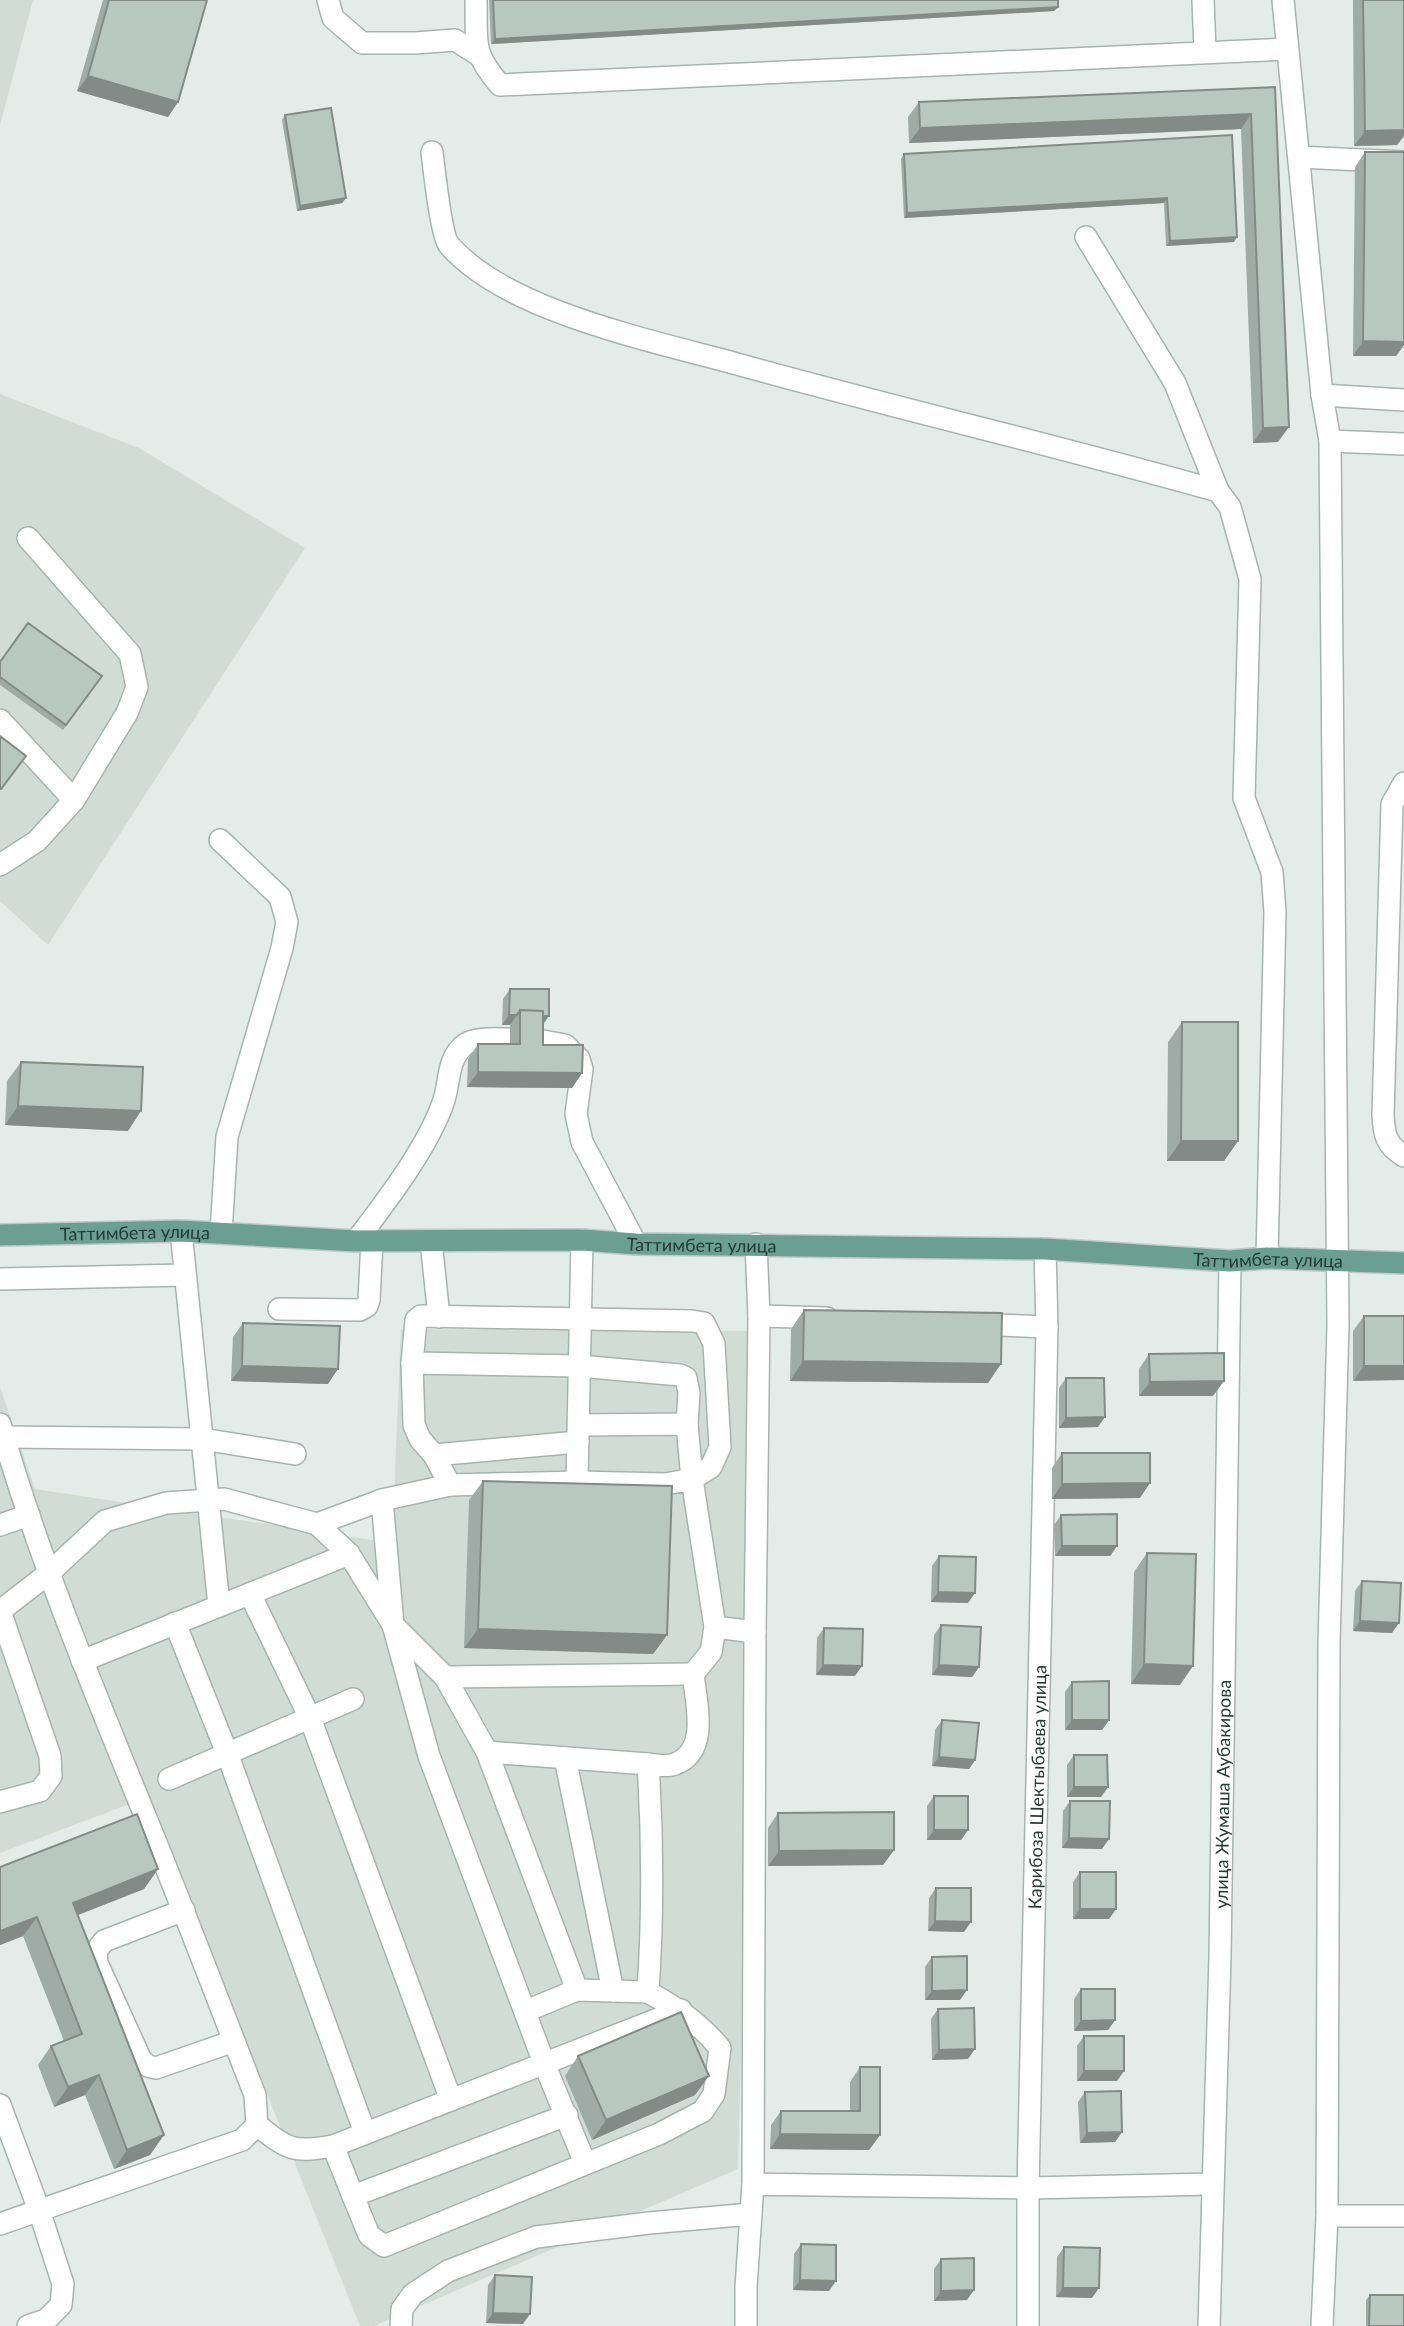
<svg xmlns="http://www.w3.org/2000/svg" width="1404" height="2326" font-family="Lato,sans-serif">
<style>
.built{fill:#d1dcd7}
.lines{fill:none;stroke-linecap:round;stroke-linejoin:round}
.minor-casing{stroke:#a6b4af;stroke-width:24}
.major-casing{stroke:#c2c8c7;stroke-width:24}
.minor{stroke:#fff;stroke-width:21}
.major{stroke:#6a9f92;stroke-width:21}
.wall{fill:#9faba6}
.shaded-wall{fill:#828b87}
.building{fill:#b9c7c1;stroke:#828b87;stroke-width:2}
.labels{text-anchor:middle;dominant-baseline:central;stroke-width:5;stroke-linejoin:round;paint-order:stroke}
.street-label{font-size:18px;fill:#243c36;stroke:#f4f9f6}
</style>
<rect width="100%" height="100%" fill="#e3ece8"/>
<path class="built" d="M0 0H33L0 125Z
M0 394 139 448 305 548 48 945 0 901Z
M401 1329 758 1331 738 2169 374 2326H360L148 1797 0 1853V1387L35 1489 392 1543Z"/>
<g class="lines">
<g class="minor-casing">
<g id="minor">
<path d="M328 0 333 18 362 43H415L455 40 477 54"/>
<path d="M476 0C477 42 471 52 500 85L1287 49"/>
<path d="M1203 0 1205 51"/>
<path d="M1283 0 1322 395 1330 441 1338 1325 1329 1643 1327 2216 1322 2326"/>
<path d="M432 152C434 168 441 235 449 245 509 314 661 342 748 367 904 410 1062 447 1218 491L1230 507 1250 579 1244 798 1272 872 1275 912 1267 1258"/>
<path d="M1299 157 1404 162"/>
<path d="M1086 237 1175 383 1218 491"/>
<path d="M1322 395 1404 400"/>
<path d="M1330 441 1404 444"/>
<path d="M0 720 74 800"/>
<path d="M1404 783 1392 804 1383 1115C1384 1135 1386 1145 1404 1156"/>
<path d="M220 840 280 897 287 922 282 948 227 1137 221 1233"/>
<path d="M0 865 37 841 74 800 127 713 137 687 130 654 28 538"/>
<path d="M531 1042 543 1041 565 1045 579 1059 582 1069 576 1114 582 1142 636 1244"/>
<path d="M181 1231 219 1606"/>
<path d="M356 1241C385 1203 429 1146 444 1100 450 1081 447 1061 463 1046 473 1037 497 1039 510 1039"/>
<path d="M431 1241 439 1317"/>
<path d="M0 1279 185 1275"/>
<path d="M279 1309 360 1310 367 1306 369 1300 372 1241"/>
<path d="M759 1316 827 1318"/>
<path d="M975 1324 1047 1327"/>
<path d="M412 1363 579 1366 680 1375 686 1378 689 1393 687 1424"/>
<path d="M0 1424C39 1559 93 1688 146 1818 184 1910 219 2003 255 2095L257 2125 242 2140 0 2224"/>
<path d="M4 1437 202 1439 295 1454"/>
<path d="M434 1455 578 1442"/>
<path d="M577 1482 582 1240"/>
<path d="M450 1485 434 1455 420 1439 414 1425 412 1363 416 1320 421 1316 692 1321 704 1323 714 1344 720 1447 711 1467 692 1479 687 1424 579 1425"/>
<path d="M382 1500 393 1625 429 1756 544 2063 585 2163"/>
<path d="M317 1524 382 1500 450 1485 577 1482 666 1484 692 1479 715 1627 711 1652 693 1674C696 1702 710 1751 675 1764 668 1767 656 1765 648 1764 653 1841 653 1916 648 1992 677 2008 699 2023 720 2048L714 2094 703 2111 659 2134 384 2246 369 2235 353 2196"/>
<path d="M0 1525 29 1515"/>
<path d="M250 1594 310 1718 451 2100"/>
<path d="M175 1623 227 1753 365 2133"/>
<path d="M715 1627 755 1632"/>
<path d="M82 1661 349 1554"/>
<path d="M445 1677 693 1674"/>
<path d="M487 1752 648 1764"/>
<path d="M565 1758 613 1991"/>
<path d="M169 1779 353 1699"/>
<path d="M0 1802 40 1791 51 1776 50 1756 0 1611 49 1573 105 1521 166 1503 224 1499 317 1524 349 1554 393 1625 445 1677 487 1752 577 1990"/>
<path d="M184 1910 104 1941 96 1951 97 1963 141 2060 148 2066 156 2068 234 2041"/>
<path d="M526 2011 577 1990 648 1992"/>
<path d="M0 2105 39 2210 63 2284 61 2305 46 2320 28 2326"/>
<path d="M257 2125C289 2150 292 2153 333 2146L353 2196 567 2115"/>
<path d="M333 2146 681 2010"/>
<path d="M753 2184 755 1632 759 1316 756 1244"/>
<path d="M1327 2216H1404"/>
<path d="M401 2326 402 2309 413 2294 448 2271 536 2237 649 2223 751 2214"/>
<path d="M746 2326V2287L753 2184 1028 2188 1212 2184"/>
<path id="s1" d="M1028 2326V2188L1047 1327 1045 1249"/>
<path id="s2" d="M1209 2326 1220 1957 1230 1261"/>
</g>
</g>
<g class="major-casing">
<g id="major">
<path id="s3" d="M0 1235 181 1231 356 1241 582 1240 636 1244 1045 1249 1230 1261 1267 1258 1404 1263"/>
</g>
</g>
<use href="#minor" class="minor"/>
<use href="#major" class="major"/>
</g>
<path class="wall" d="M103 0H207L178 102 168 117 77 91Z
M489 0H1058V7L1054 11 491 44Z
M1353 0H1404V136L1397 145 1354 146Z
M1275 87 1278 442 1253 443 1241 129 909 143 908 117 919 102Z
M285 115 346 198 342 203 297 211 282 120Z
M1232 135 1234 242 1166 246 1164 203 904 218 901 159 904 154Z
M1365 152 1404 342V345L1396 356H1353L1355 167Z
M0 662 102 676 63 730 0 685Z
M510 989 543 1024V1045L582 1073 572 1088 467 1087 468 1059 478 1044H510V1025H502L503 999Z
M1182 1022 1238 1141 1224 1161H1167L1168 1042Z
M21 1062 128 1131 5 1125 7 1081Z
M804 1310 988 1383 790 1381 791 1329Z
M1364 1316H1404L1353 1381V1331Z
M243 1323 328 1384 231 1381 233 1337Z
M1149 1354 1213 1396H1139V1369Z
M1066 1378 1098 1427 1059 1428V1388Z
M1062 1453 1140 1498 1052 1499V1468Z
M483 1481 667 1635 653 1654 464 1648 469 1500Z
M1061 1515 1117 1546 1110 1556H1055L1054 1525Z
M1147 1553 1180 1685 1131 1684 1134 1572Z
M939 1556 968 1603 931 1602 932 1566Z
M1362 1581 1392 1633 1353 1631 1355 1591Z
M941 1625 979 1667 972 1677 932 1675 934 1635Z
M824 1628 855 1676 816 1675 817 1638Z
M1072 1682 1109 1720 1102 1730H1065V1692Z
M942 1720 975 1760 969 1769 932 1766 935 1730Z
M1074 1755 1108 1787 1101 1797H1067V1765Z
M934 1796 968 1830 961 1840H927V1806Z
M1070 1801 1102 1849 1062 1848 1063 1811Z
M778 1813 894 1850 883 1865 768 1866V1828Z
M0 1867 158 1869 144 1889 78 1915 150 2155 114 2169 85 2095 54 2107 38 2065 51 2046 64 2041 23 1936 0 1945Z
M1080 1872 1116 1909 1109 1919H1073V1882Z
M936 1888 964 1932 928 1931 929 1898Z
M932 1957 960 2000H925V1967Z
M1081 1989 1115 2020 1108 2030 1074 2031V1999Z
M938 2009 968 2059 932 2060 931 2019Z
M1084 2036 1117 2081H1077V2046Z
M578 2056 695 2095 592 2140 565 2076Z
M860 2067 880 2135 869 2150 770 2149 771 2125 781 2111H850V2082Z
M1085 2092 1122 2132 1115 2142 1080 2143 1078 2102Z
M801 2244 829 2291 793 2290 794 2254Z
M1064 2247 1092 2298 1056 2297 1057 2257Z
M941 2259 967 2300 934 2301V2269Z
M495 2275 523 2324 486 2323 488 2285Z
M1370 2295 1404 2326H1366V2300Z"/>
<path class="shaded-wall" d="M1058 7 1054 11 491 44 495 39Z
M88 76 178 102 168 117 77 91Z
M1251 114 1241 129 909 143 920 128Z
M1404 130V136L1397 145 1354 146 1365 131Z
M346 198 342 203 297 211 300 206Z
M1167 198 1164 203 904 218 907 213Z
M1237 237 1234 242 1166 246 1170 241Z
M1363 341 1404 342V345L1396 356H1353Z
M1289 427 1278 442 1253 443 1263 428Z
M509 1015H517L510 1025H502Z
M520 1015 549 1016 542 1026Z
M478 1072 582 1073 572 1088 467 1087Z
M18 1106 141 1111 128 1131 5 1125Z
M1181 1141H1238L1224 1161H1167Z
M803 1361 1001 1364 988 1383 790 1381Z
M242 1366 338 1369 328 1384 231 1381Z
M1364 1366H1404V1380L1353 1381Z
M1224 1381 1213 1396H1139L1150 1382Z
M1105 1417 1098 1427 1059 1428 1066 1418Z
M1150 1483 1140 1498 1052 1499 1062 1484Z
M1062 1546H1117L1110 1556H1055Z
M938 1592 975 1593 968 1603 931 1602Z
M1360 1621 1399 1623 1392 1633 1353 1631Z
M478 1629 667 1635 653 1654 464 1648Z
M1144 1664 1193 1666 1180 1685 1131 1684Z
M823 1665 862 1666 855 1676 816 1675Z
M939 1665 979 1667 972 1677 932 1675Z
M1072 1720H1109L1102 1730H1065Z
M939 1757 975 1760 969 1769 932 1766Z
M1074 1787H1108L1101 1797H1067Z
M934 1830H968L961 1840H927Z
M1069 1838 1109 1839 1102 1849 1062 1848Z
M894 1850 883 1865 768 1866 779 1851Z
M158 1869 144 1889 60 1922 73 1903Z
M1080 1909H1116L1109 1919H1073Z
M37 1917 23 1936 0 1945V1931Z
M935 1921 971 1922 964 1932 928 1931Z
M967 1990 960 2000H925L932 1991Z
M1115 2020 1108 2030 1074 2031 1081 2021Z
M975 2049 968 2059 932 2060 939 2050Z
M1084 2071H1124L1117 2081H1077Z
M99 2075 85 2095 54 2107 68 2087Z
M709 2076 695 2095 592 2140 606 2120Z
M1122 2132 1115 2142 1080 2143 1087 2133Z
M780 2134 880 2135 869 2150 770 2149Z
M164 2135 150 2155 114 2169 127 2150Z
M800 2280 836 2281 829 2291 793 2290Z
M1063 2288H1099L1092 2298 1056 2297Z
M974 2290 967 2300 934 2301 941 2291Z
M493 2313 530 2314 523 2324 486 2323Z"/>
<path class="building" d="M109 0H207L178 102 88 76Z
M493 0H1058V7L495 39Z
M1363 0H1404V130L1365 131Z
M1275 87 1289 427 1263 428 1251 114 920 128 919 102Z
M331 108 346 198 300 206 285 115Z
M1232 135 1237 237 1170 241 1167 198 907 213 904 154Z
M1365 152H1404V342L1363 341Z
M28 623 102 676 66 725 0 677V662Z
M0 736 26 756 1 789H0Z
M510 989H549V1016H543V1011L520 1010 517 1015H509Z
M520 1010 543 1011V1045H583L582 1073 478 1072V1044H520Z
M1182 1022H1238V1141H1181Z
M21 1062 143 1067 141 1111 18 1106Z
M804 1310 1002 1313 1001 1364 803 1361Z
M1364 1316H1404V1366H1364Z
M243 1323 340 1326 338 1369 242 1366Z
M1224 1353V1381L1150 1382 1149 1354Z
M1066 1378H1104L1105 1417 1066 1418Z
M1062 1453H1150V1483L1062 1484Z
M483 1481 672 1486 667 1635 478 1629Z
M1117 1514V1546H1062L1061 1515Z
M1147 1553 1196 1554 1193 1666 1144 1664Z
M939 1556 976 1557 975 1593 938 1592Z
M1362 1581 1401 1583 1399 1623 1360 1621Z
M941 1625 981 1627 979 1667 939 1665Z
M824 1628 863 1629 862 1666 823 1665Z
M1109 1681V1720H1072V1682Z
M942 1720 979 1723 975 1760 939 1757Z
M1074 1755H1107L1108 1787H1074Z
M934 1796H968V1830H934Z
M1070 1801H1110L1109 1839 1069 1838Z
M894 1812V1850L779 1851 778 1813Z
M137 1814 158 1869 73 1903 164 2135 127 2150 99 2075 68 2087 51 2046 82 2034 37 1917 0 1931V1867Z
M1080 1872H1116V1909H1080Z
M936 1888H971V1922L935 1921Z
M967 1956V1990L932 1991V1957Z
M1081 1989H1115V2020L1081 2021Z
M974 2008 975 2049 939 2050 938 2009Z
M681 2012 709 2076 606 2120 578 2056Z
M1084 2036H1124V2071H1084Z
M860 2067H880V2135L780 2134 781 2111H860Z
M1121 2091 1122 2132 1087 2133 1085 2092Z
M801 2244 836 2245V2281L800 2280Z
M1064 2247 1100 2248 1099 2288H1063Z
M974 2258V2290L941 2291V2259Z
M495 2275 532 2277 530 2314 493 2313Z
M1370 2295H1404V2326H1369Z"/>
<g class="labels">
<g class="street-label">
<text stroke="none"><textPath href="#s3" startOffset="135">Таттимбета улица</textPath></text>
<text stroke="none"><textPath href="#s3" startOffset="702">Таттимбета улица</textPath></text>
<text stroke="none"><textPath href="#s3" startOffset="1269">Таттимбета улица</textPath></text>
<text stroke="none"><textPath href="#s1" startOffset="539">Карибоза Шектыбаева улица</textPath></text>
<text stroke="none"><textPath href="#s2" startOffset="532">улица Жумаша Аубакирова</textPath></text>
</g>
</g>
</svg>
